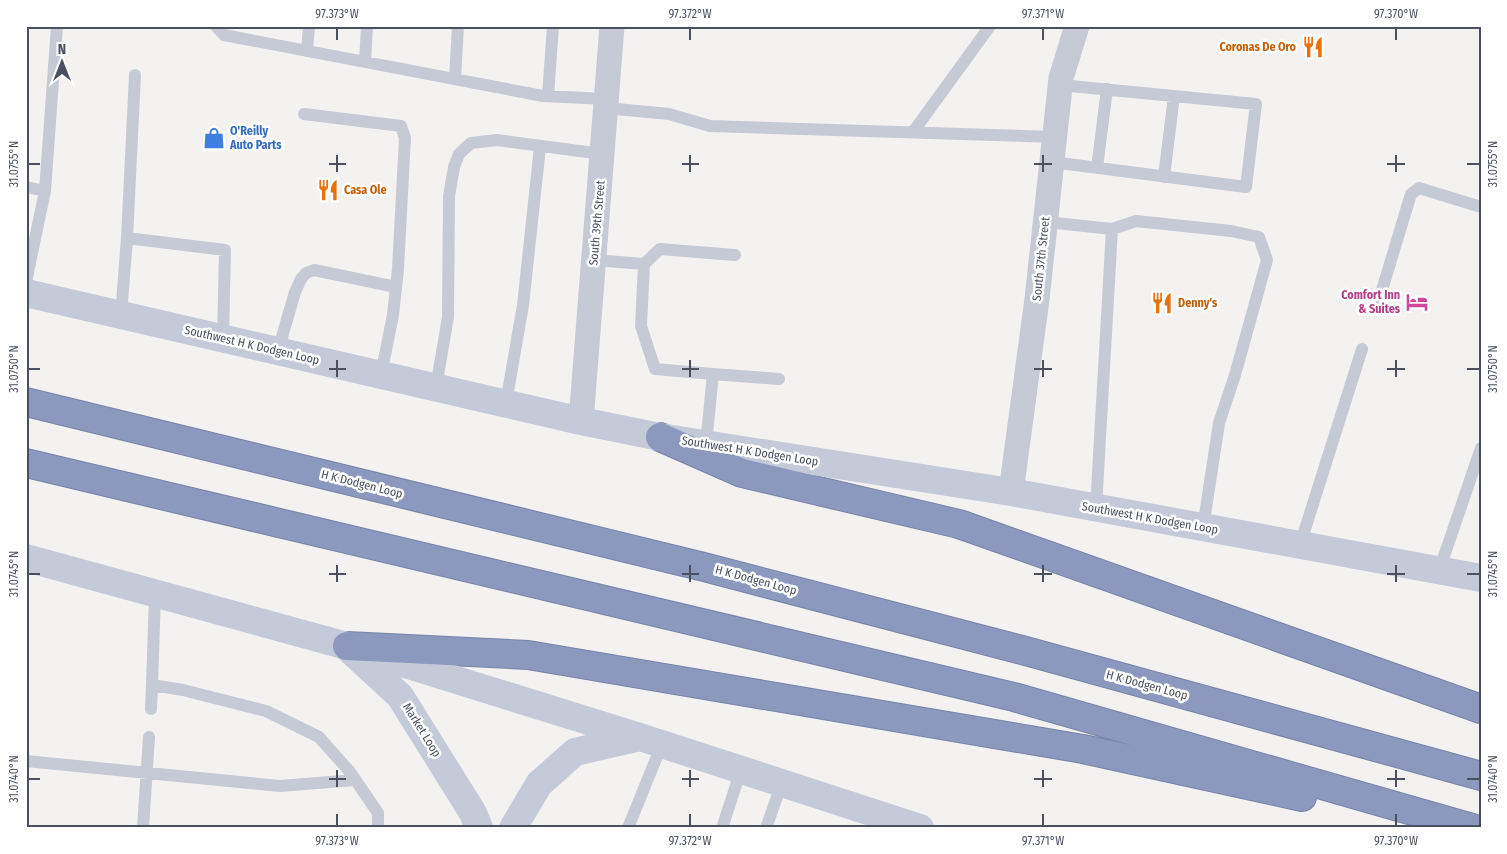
<svg xmlns="http://www.w3.org/2000/svg" width="1507" height="854" font-family="'Fira Sans Condensed',sans-serif">
<style>
.lines{fill:none;stroke-linecap:round;stroke-linejoin:round}
.highway-casing{stroke:#7783a9;stroke-width:30}
.lane{stroke:#c6cad5;stroke-width:12}
.street{stroke:#c6cad5;stroke-width:25}
.secondary{stroke:#c5cad9;stroke-width:28}
.highway{stroke:#8c98bd;stroke-width:28}
.ticks{fill:none;stroke:#4a505e;stroke-width:2}
.labels{text-anchor:middle;dominant-baseline:central;stroke-width:5;stroke-linejoin:round;paint-order:stroke}
.food-label{font-size:12px;font-weight:bold;fill:#c56008;stroke:#fff;text-anchor:start}
.shop-label{font-size:12px;font-weight:bold;fill:#366cbe;stroke:#fff;text-anchor:start}
.street-label{font-size:12px;fill:#4a505e;stroke:#fff}
.hotel-label{font-size:12px;font-weight:bold;fill:#b23c85;stroke:#fff;text-anchor:end}
.neatline{fill:none;stroke:#4a505e;stroke-width:2}
.ticks-label{font-size:12px;text-anchor:middle;fill:#4a505e}
</style>
<rect width="100%" height="100%" fill="#f4f2f1"/>
<g class="lines">
<g class="highway-casing">
<path id="highway" d="M26 402 704 567 1022 650 1481 776
M660 437 742 473 959 524 1481 709
M26 463 1014 697 1472 828
M347 646 528 655 1083 749 1302 797"/>
</g>
<path class="lane" d="M216 26 224 35 543 96 606 99
M307 51 309 26
M365 62 367 26
M455 79 458 26
M548 96 553 26
M606 108 669 114 710 126 1055 137
M304 114 401 126 405 138 398 269 393 315 381 375
M913 132 990 26
M1052 162 1246 187 1256 104 1060 85
M1097 168 1107 89
M1164 177 1174 96
M26 187 45 191
M1046 222 1112 229 1096 508
M1112 229 1136 221 1231 231 1259 237 1267 260 1235 375 1219 423 1203 528
M127 238 135 75
M594 260 644 264 641 326 655 369 713 374
M644 264 660 249 735 255
M26 282 45 191 57 26
M1379 300 1411 194 1419 188 1481 207
M121 315 127 238 225 250 223 338
M278 351 295 292 301 279 306 273 314 270 396 287
M436 387 448 317 449 196 454 167 459 154 471 143 497 140 602 154
M506 403 523 305 540 147
M706 444 713 374 779 379
M1300 545 1362 349
M1439 571 1481 448
M155 594 152 685 183 690 266 711 319 737 350 772 378 813V828
M151 709 152 685
M26 761 280 786 355 780
M143 828 149 737
M628 828 662 744
M722 828 741 770
M766 828 782 783"/>
<path class="street" d="M581 421 612 26
M1011 492 1037 299 1061 78 1077 26"/>
<path class="secondary" d="M26 293 581 421 660 437 1011 492 1481 578
M26 558 347 646 640 737 920 828
M351 651 400 696 473 813 479 828
M513 828 539 784 575 752 640 737"/>
<use href="#highway" class="highway"/>
</g>
<path class="ticks" d="M337 28V40M690 28V40M1043 28V40M1396 28V40M337 155V172M690 155V172M1043 155V172M1396 155V172M28 164H40M329 164H346M682 164H699M1034 164H1052M1387 164H1405M1467 164H1480M337 360V377M690 360V377M1043 360V377M1396 360V377M28 369H40M329 369H346M682 369H699M1034 369H1052M1387 369H1405M1467 369H1480M337 565V582M690 565V582M1043 565V582M1396 565V582M28 574H40M329 574H346M682 574H699M1034 574H1052M1387 574H1405M1467 574H1480M337 770V787M690 770V787M1043 770V787M1396 770V787M28 779H40M329 779H346M682 779H699M1034 779H1052M1387 779H1405M1467 779H1480M337 814V826M690 814V826M1043 814V826M1396 814V826"/>
<defs>
<g id="restaurant-bare" transform="scale(1.725)"><path d="M-5-6h1v4h1v-4h1v4h1v-4h1v5L-1.5 .5V6h-2V.5L-5-1ZM5-6V6H3V1.5H1.5Q1.5-4 5-6Z" fill="#e8710a" stroke="#fff" stroke-width="2.5" paint-order="stroke"/></g>
<g id="shop-bare" transform="scale(1.725)"><path d="M-5-2.5h2.3a2.7 3.5 0 0 1 5.4 0H5L5.5 6h-11ZM-1.5-2.5h3a1.5 2.3 0 0 0-3 0Z" fill="#3f7fe0" stroke="#fff" stroke-width="2.5" paint-order="stroke"/></g>
<g id="hotel-bare" transform="scale(1.725)"><path d="M-6-4.5h1.5V1H6V5H4.5V3h-9V5H-6ZM-4 0a1.8 1.8 0 1 1 3.6 0ZM.5 0V-2.5h3Q6-2.5 6 0Z" fill="#d1479c" stroke="#fff" stroke-width="2.5" paint-order="stroke"/></g>
</defs>
<g fill-rule="evenodd">
<use href="#restaurant-bare" x="1313" y="47"/>
<use href="#shop-bare" x="214" y="138"/>
<use href="#restaurant-bare" x="328" y="190"/>
<use href="#hotel-bare" x="1417" y="302"/>
<use href="#restaurant-bare" x="1162" y="303"/>
</g>
<g class="labels">
<g class="food-label">
<text x="1296" y="47" text-anchor="end">Coronas De Oro</text>
<text x="344" y="190">Casa Ole</text>
<text x="1178" y="303">Denny's</text>
</g>
<g class="shop-label">
<text x="230" y="131">O'Reilly<tspan x="230" dy="14">Auto Parts</tspan></text>
</g>
<g class="street-label">
<text transform="translate(597 223) rotate(-85)">South 39th Street</text>
<text transform="translate(1041 259) rotate(-84)">South 37th Street</text>
<text transform="translate(252 345) rotate(13)">Southwest H K Dodgen Loop</text>
<text transform="translate(750 451) rotate(9)">Southwest H K Dodgen Loop</text>
<text transform="translate(362 484) rotate(14)">H K Dodgen Loop</text>
<text transform="translate(1150 518) rotate(10)">Southwest H K Dodgen Loop</text>
<text transform="translate(756 580) rotate(15)">H K Dodgen Loop</text>
<text transform="translate(1147 685) rotate(15)">H K Dodgen Loop</text>
<text transform="translate(422 730) rotate(58)">Market Loop</text>
</g>
<g class="hotel-label">
<text x="1400" y="295">Comfort Inn<tspan x="1400" dy="14">&amp; Suites</tspan></text>
</g>
</g>
<rect width="1507" height="854" fill="none" stroke="#ffffff" stroke-width="55"/>
<g transform="translate(62 62)" stroke="#ffffff" stroke-width="4" paint-order="stroke">
<path d="M0-4L9 19L0 12L-9 19Z" fill="#4a505e"/>
<text y="-8" font-size="14" font-weight="bold" text-anchor="middle" fill="#4a505e">N</text>
</g>
<rect x="28" y="28" width="1452" height="798" class="neatline"/>
<g class="ticks-label">
<text x="337" y="18">97.373°W</text>
<text x="690" y="18">97.372°W</text>
<text x="1043" y="18">97.371°W</text>
<text x="1396" y="18">97.370°W</text>
<text transform="translate(14 164) rotate(-90)" y="4">31.0755°N</text>
<text transform="translate(1493 164) rotate(-90)" y="4">31.0755°N</text>
<text transform="translate(14 369) rotate(-90)" y="4">31.0750°N</text>
<text transform="translate(1493 369) rotate(-90)" y="4">31.0750°N</text>
<text transform="translate(14 574) rotate(-90)" y="4">31.0745°N</text>
<text transform="translate(1493 574) rotate(-90)" y="4">31.0745°N</text>
<text transform="translate(14 779) rotate(-90)" y="4">31.0740°N</text>
<text transform="translate(1493 779) rotate(-90)" y="4">31.0740°N</text>
<text x="337" y="845">97.373°W</text>
<text x="690" y="845">97.372°W</text>
<text x="1043" y="845">97.371°W</text>
<text x="1396" y="845">97.370°W</text>
</g>
</svg>
